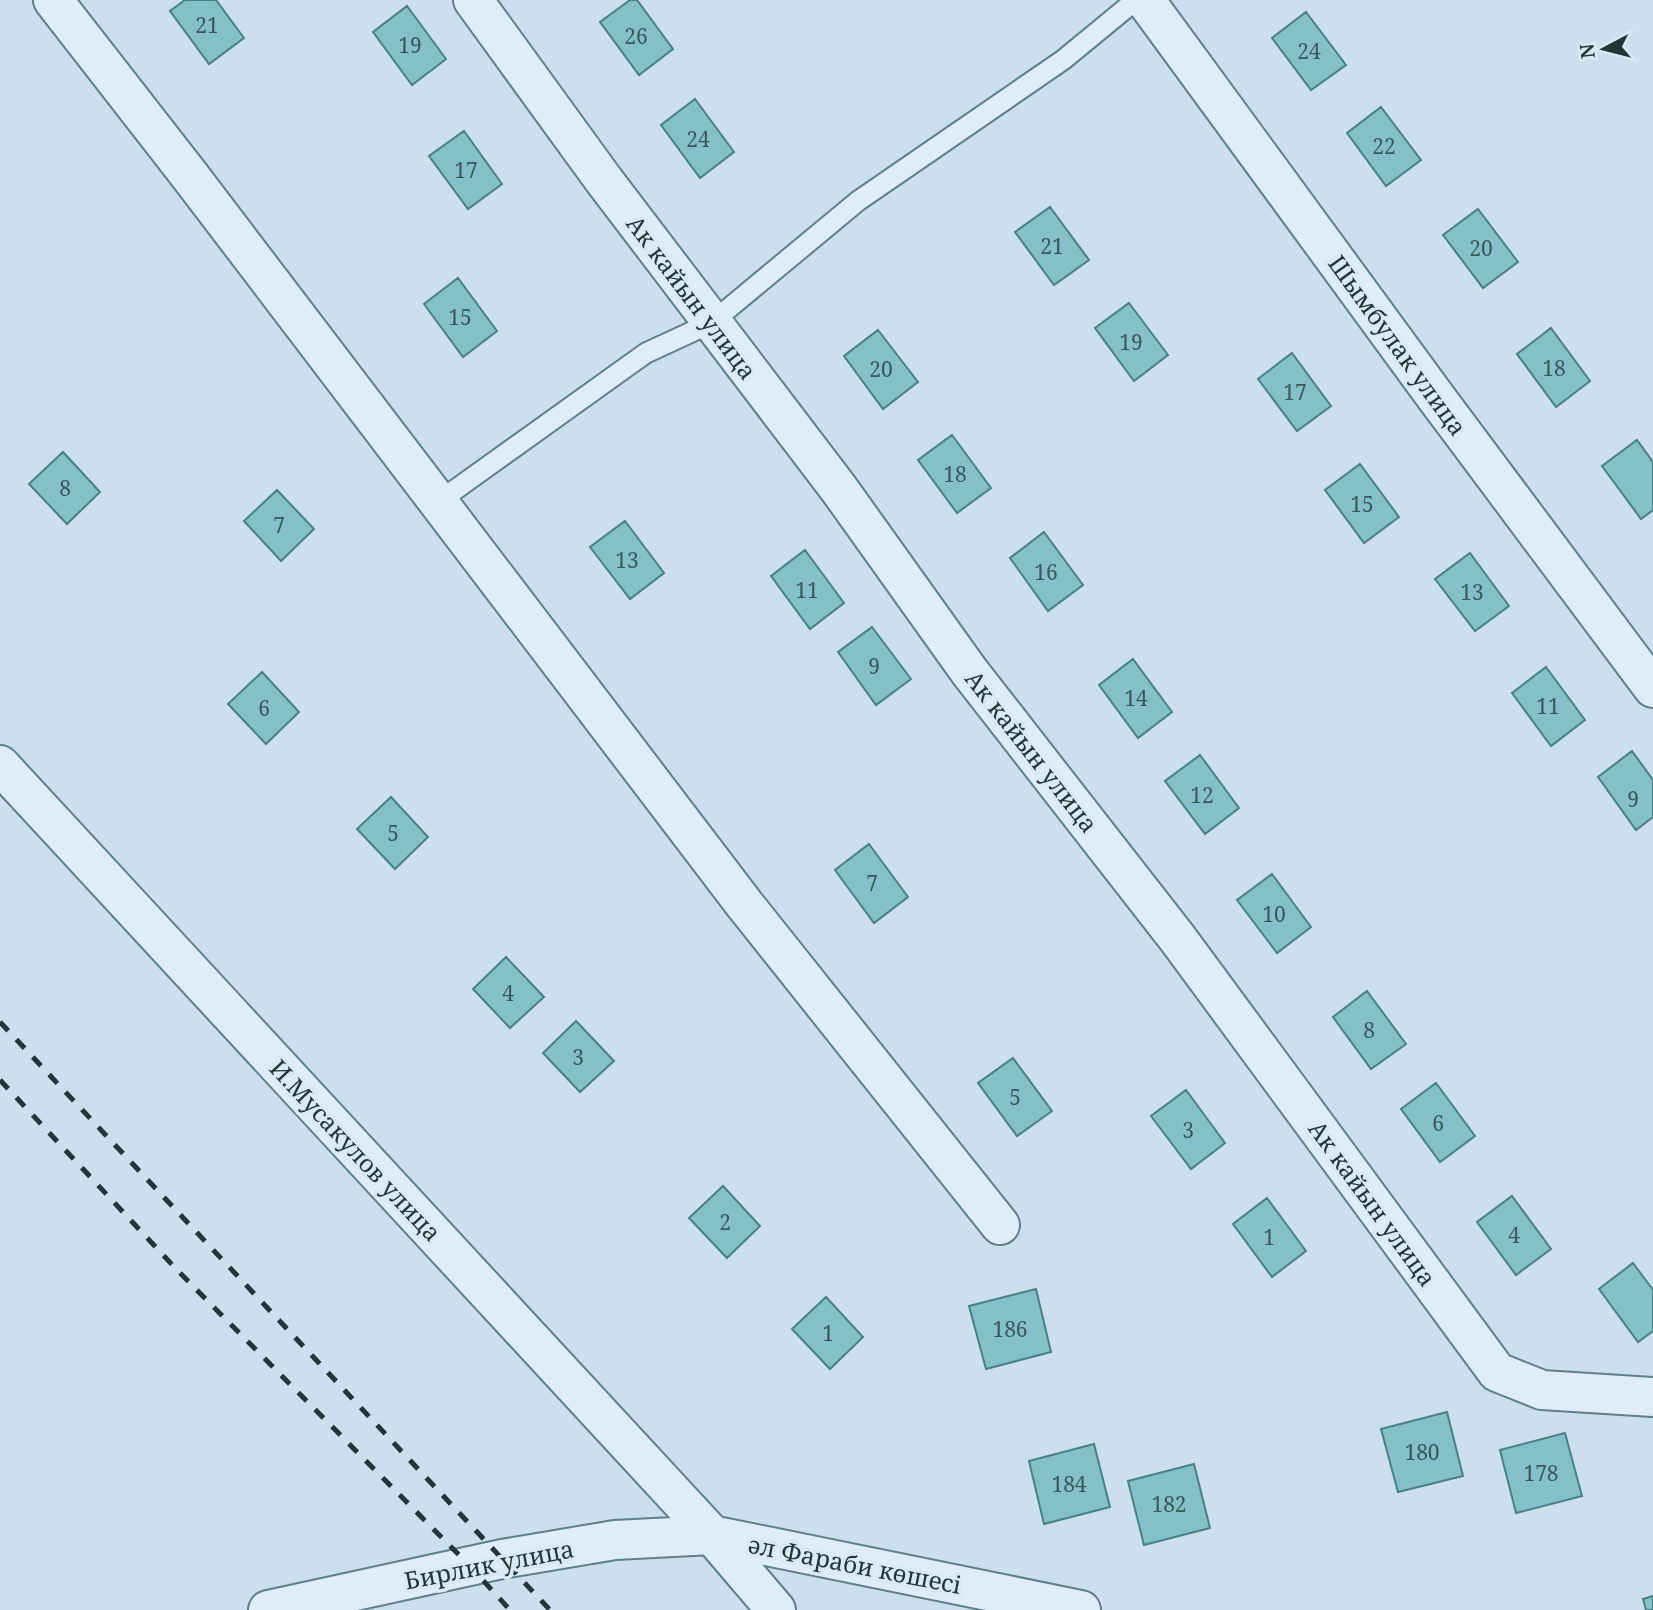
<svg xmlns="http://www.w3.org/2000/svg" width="1653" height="1610" font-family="'Noto Serif',serif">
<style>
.building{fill:#84c0c7;stroke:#488085;stroke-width:2}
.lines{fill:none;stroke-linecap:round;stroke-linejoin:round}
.lane-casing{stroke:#607f88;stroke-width:23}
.street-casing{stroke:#607f88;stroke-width:42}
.lane{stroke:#deedf7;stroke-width:19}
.street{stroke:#deedf7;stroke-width:38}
.rail{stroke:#223639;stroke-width:5;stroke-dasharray:12 12;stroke-linecap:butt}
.labels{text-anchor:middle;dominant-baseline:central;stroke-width:7;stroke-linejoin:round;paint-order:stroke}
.number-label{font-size:21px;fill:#3a585c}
.street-label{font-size:24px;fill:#223639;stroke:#daeaf4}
</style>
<rect width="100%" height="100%" fill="#cbdfec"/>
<path class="building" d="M185 0H216L244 38 209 64 170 11Z
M630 0H637L673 49 639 75 600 22Z
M407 6 446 59 412 85 373 32Z
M1306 12 1346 65 1311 90 1272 38Z
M695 99 734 152 700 178 661 125Z
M1381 107 1421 160 1386 186 1347 133Z
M464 131 502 184 468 209 429 156Z
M1050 207 1089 260 1054 285 1015 232Z
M1478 209 1518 262 1483 288 1443 235Z
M458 278 497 331 463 357 424 304Z
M1129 303 1168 355 1134 381 1095 328Z
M1551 328 1590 381 1556 407 1517 354Z
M878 330 918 382 883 409 844 356Z
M1292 353 1331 406 1297 431 1258 379Z
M952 435 991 488 957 513 918 460Z
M1637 440 1653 462V510L1641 519 1602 466Z
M63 452 100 492 67 524 29 484Z
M1360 464 1399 517 1364 543 1325 490Z
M277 490 314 529 281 561 244 521Z
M625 521 664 573 630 599 590 547Z
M1044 532 1083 585 1048 611 1010 558Z
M805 550 844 603 810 629 771 576Z
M1470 553 1509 606 1475 631 1435 579Z
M872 627 911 679 876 705 838 652Z
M1133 659 1172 712 1138 738 1099 685Z
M1546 667 1585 720 1551 746 1512 693Z
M262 672 299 712 266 744 228 704Z
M1632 751 1653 780V817L1636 830 1598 777Z
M1200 755 1239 808 1205 834 1165 781Z
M391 797 428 837 395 869 357 829Z
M869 844 908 897 874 923 835 870Z
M1272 874 1311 927 1277 953 1237 900Z
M506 957 544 997 510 1028 473 989Z
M1367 991 1406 1044 1371 1069 1333 1017Z
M576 1021 614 1061 580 1092 543 1053Z
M1013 1058 1052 1111 1017 1136 978 1083Z
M1436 1083 1475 1136 1440 1162 1401 1109Z
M1186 1090 1225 1143 1191 1169 1151 1116Z
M723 1186 760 1226 727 1258 689 1218Z
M1512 1196 1551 1249 1516 1275 1477 1222Z
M1267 1198 1306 1251 1272 1277 1233 1224Z
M1633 1263 1653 1290V1331L1638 1342 1599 1289Z
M1036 1289 1051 1352 986 1369 969 1306Z
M826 1297 863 1337 830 1369 792 1329Z
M1447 1412 1463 1476 1398 1492 1381 1429Z
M1565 1433 1582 1496 1516 1513 1500 1450Z
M1094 1444 1110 1507 1044 1524 1029 1461Z
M1194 1464 1210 1528 1144 1545 1128 1481Z
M1653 1596V1610H1646L1643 1599Z"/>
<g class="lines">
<g class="lane-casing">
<path id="lane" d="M438 502 646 353 711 323 858 201 1063 60 1136 0"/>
</g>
<g class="street-casing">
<path id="street" d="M53 0 190 176 745 905 1000 1225
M473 0 603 179 839 489 969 671 1178 939 1497 1372 1542 1390 1653 1397
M1145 0 1435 396 1653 688
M0 765 712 1535 776 1610
M268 1610 502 1559 615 1540 712 1535 1081 1610"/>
</g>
<use href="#lane" class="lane"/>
<use href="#street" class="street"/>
<path class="rail" d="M0 1022 550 1610
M0 1080 178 1271 470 1566 510 1610"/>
</g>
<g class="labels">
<g class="number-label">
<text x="207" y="25">21</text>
<text x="636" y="36">26</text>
<text x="410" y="45">19</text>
<text x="1309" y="51">24</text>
<text x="698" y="139">24</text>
<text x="1384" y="146">22</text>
<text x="466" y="170">17</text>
<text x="1052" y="246">21</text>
<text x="1481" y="248">20</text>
<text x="460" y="317">15</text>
<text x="1131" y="342">19</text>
<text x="1554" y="368">18</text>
<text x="881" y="369">20</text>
<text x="1295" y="392">17</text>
<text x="955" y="474">18</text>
<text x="65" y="488">8</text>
<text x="1362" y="504">15</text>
<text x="279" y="525">7</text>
<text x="627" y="560">13</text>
<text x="1046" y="572">16</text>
<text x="807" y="590">11</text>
<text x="1472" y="592">13</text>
<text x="874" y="666">9</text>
<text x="1136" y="698">14</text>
<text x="1548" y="706">11</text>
<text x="264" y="708">6</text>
<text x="1202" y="795">12</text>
<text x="1633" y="799">9</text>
<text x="393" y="833">5</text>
<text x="872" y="883">7</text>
<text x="1274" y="914">10</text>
<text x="508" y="993">4</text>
<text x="1369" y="1030">8</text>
<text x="578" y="1057">3</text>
<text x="1015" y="1097">5</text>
<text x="1438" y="1123">6</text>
<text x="1188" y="1130">3</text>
<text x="725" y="1222">2</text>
<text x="1514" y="1235">4</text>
<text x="1269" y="1237">1</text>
<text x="1010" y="1329">186</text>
<text x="828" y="1333">1</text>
<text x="1422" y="1452">180</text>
<text x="1541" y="1473">178</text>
<text x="1069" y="1484">184</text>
<text x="1169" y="1504">182</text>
</g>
<g class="street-label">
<text transform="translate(692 297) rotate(53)">Ак кайын улица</text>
<text transform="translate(1398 345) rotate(54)">Шымбулак улица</text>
<text transform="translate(1032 751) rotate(52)">Ак кайын улица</text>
<text transform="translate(356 1150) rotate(47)">И.Мусакулов улица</text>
<text transform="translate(1373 1203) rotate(54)">Ак кайын улица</text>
<text transform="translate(489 1564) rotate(-11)">Бирлик улица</text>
<text transform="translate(855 1564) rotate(11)">әл Фараби көшесі</text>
</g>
</g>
<g transform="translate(1604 49) rotate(263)" stroke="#daeaf4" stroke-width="5" paint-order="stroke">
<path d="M0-5L12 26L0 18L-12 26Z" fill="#223639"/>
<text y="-10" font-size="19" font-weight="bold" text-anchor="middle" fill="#223639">N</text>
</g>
</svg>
